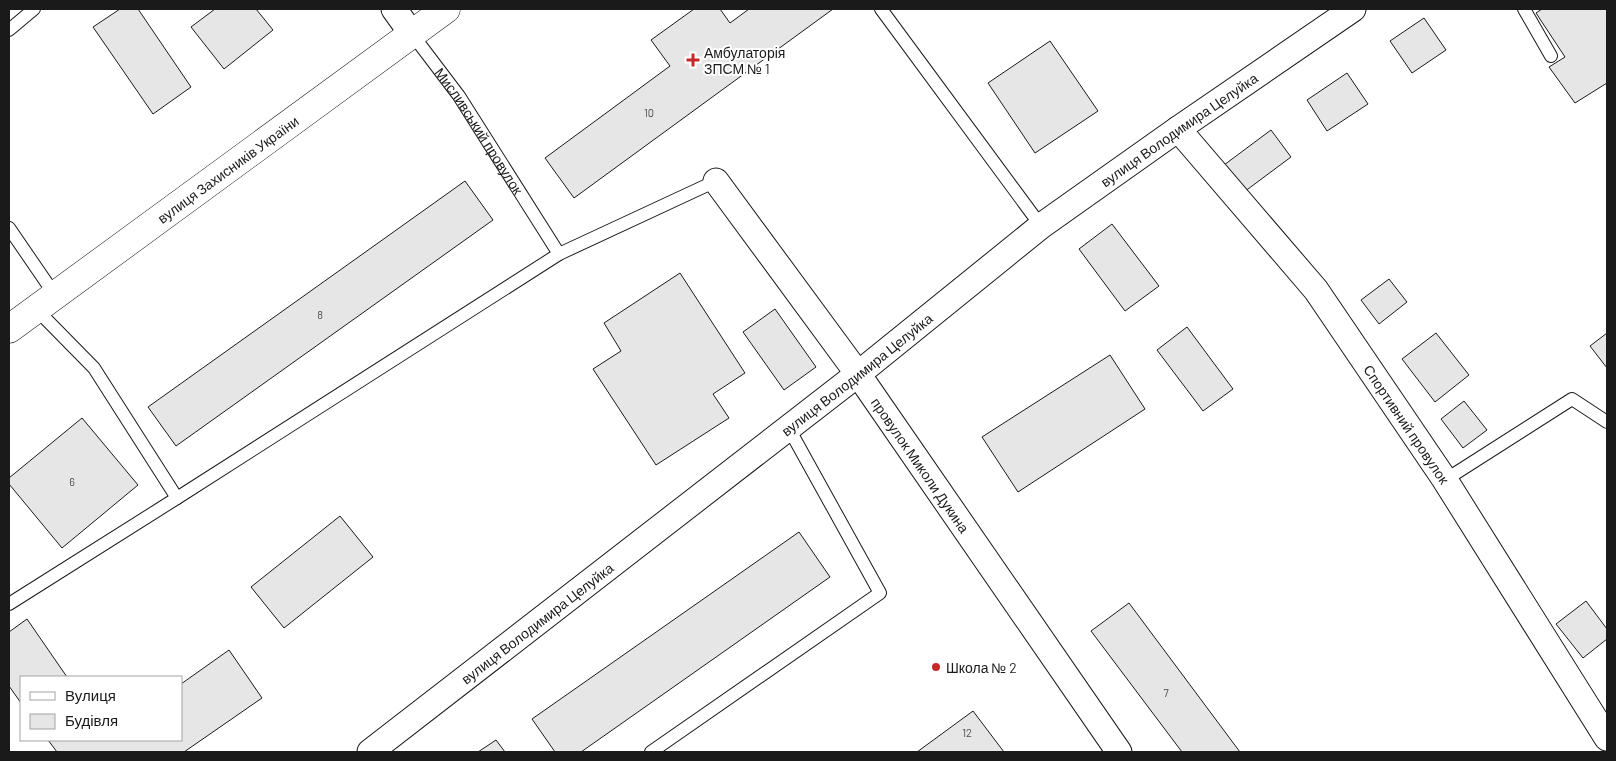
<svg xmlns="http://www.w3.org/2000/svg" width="1616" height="761" font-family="Barlow,sans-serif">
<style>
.building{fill:#e6e6e6;stroke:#1a1a1a}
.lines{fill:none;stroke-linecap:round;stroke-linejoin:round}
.lane-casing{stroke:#1a1a1a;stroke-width:14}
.street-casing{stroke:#1a1a1a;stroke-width:27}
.secondary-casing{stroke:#1a1a1a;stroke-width:29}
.lane{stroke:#fff;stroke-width:12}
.street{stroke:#fff;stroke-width:25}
.secondary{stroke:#fff;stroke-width:28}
.poi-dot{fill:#c62828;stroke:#fff;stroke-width:2}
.labels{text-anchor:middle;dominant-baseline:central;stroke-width:4;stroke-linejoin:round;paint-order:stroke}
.number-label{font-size:11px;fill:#4d4d4d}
.poi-label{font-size:14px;fill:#1a1a1a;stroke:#fff;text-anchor:start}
.street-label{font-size:14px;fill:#1a1a1a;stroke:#fff}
</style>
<rect width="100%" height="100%" fill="#fff"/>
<path class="building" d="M120 9H138L191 87 153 114 93 27Z
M215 9H256L273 30 224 69 191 27Z
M694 9H720L730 23 749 9H833L574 198 545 158 670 66 651 40Z
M1542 9H1607V83L1575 103 1549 67 1565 57 1536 13Z
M1424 18 1446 50 1412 73 1390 41Z
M1050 41 1098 111 1035 153 988 83Z
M1347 73 1368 104 1327 131 1307 100Z
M1271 130 1291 157 1244 192 1224 165Z
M465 181 493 220 176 446 148 407Z
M1112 224 1159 286 1125 311 1079 249Z
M680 273 745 373 713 394 729 418 656 465 593 369 621 351 604 323Z
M1389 279 1407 302 1379 324 1361 300Z
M775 309 816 367 784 390 743 332Z
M1187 327 1233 389 1203 411 1157 350Z
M1436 333 1469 375 1435 402 1402 359Z
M1607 333V368L1590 346Z
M1110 355 1145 409 1018 492 982 437Z
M1464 401 1487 430 1463 448 1441 419Z
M82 418 138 485 62 548 9 484V478Z
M340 516 373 557 284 628 251 587Z
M799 532 830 577 581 752H555L532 719Z
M1586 601 1607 629V639L1583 658 1556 624Z
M1129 603 1240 752H1182L1091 631Z
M27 619 67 677H21V703L9 686V632Z
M229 650 262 698 184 752H57L48 740H181V684Z
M973 711 1004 752H917Z
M496 740 505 752H478Z"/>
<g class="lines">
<g class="lane-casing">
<g id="lane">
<path d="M881 9 1041 226"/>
<path d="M1524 9 1551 56"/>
<path d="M9 30 34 9"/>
<path id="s1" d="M412 34 459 96 559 254"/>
<path d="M9 228 55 295"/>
<path d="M36 309 94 368 177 498 559 254 716 181"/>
<path d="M1445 480 1572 399 1607 422"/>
<path d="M9 604 177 498"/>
<path d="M651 752 880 593 788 427"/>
</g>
</g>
<g class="street-casing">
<g id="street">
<path d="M394 9 412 34"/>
<path id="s2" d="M1178 129 1316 290 1445 480 1607 738"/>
<path id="s3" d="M716 181 858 374 1119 752"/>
<path id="s4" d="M370 752 858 374 1041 226 1178 129 1353 9"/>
</g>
</g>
<g class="secondary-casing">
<g id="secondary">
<path id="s5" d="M9 329 446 9"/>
</g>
</g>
<use href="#lane" class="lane"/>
<use href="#street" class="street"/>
<use href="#secondary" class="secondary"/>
</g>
<g class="poi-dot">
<path d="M690.5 52.5h5v5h5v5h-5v5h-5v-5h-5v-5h5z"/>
<circle cx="936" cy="667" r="5"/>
</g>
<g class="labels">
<g class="number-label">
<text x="649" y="112">10</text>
<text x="320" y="314">8</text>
<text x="72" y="481">6</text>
<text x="1166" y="692">7</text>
<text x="967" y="732">12</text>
</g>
<g class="poi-label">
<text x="704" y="52">Амбулаторія<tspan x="704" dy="16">ЗПСМ № 1</tspan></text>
<text x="946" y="667">Школа № 2</text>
</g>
<g class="street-label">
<text stroke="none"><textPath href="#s4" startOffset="1021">вулиця Володимира Целуйка</textPath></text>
<text stroke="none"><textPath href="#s1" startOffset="118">Мисливський провулок</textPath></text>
<text stroke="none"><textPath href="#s5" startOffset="271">вулиця Захисників України</textPath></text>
<text stroke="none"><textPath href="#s4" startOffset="616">вулиця Володимира Целуйка</textPath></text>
<text stroke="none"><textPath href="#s2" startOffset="374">Спортивний провулок</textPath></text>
<text stroke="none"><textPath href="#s3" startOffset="350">провулок Миколи Дукина</textPath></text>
<text stroke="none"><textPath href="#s4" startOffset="211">вулиця Володимира Целуйка</textPath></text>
</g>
</g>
<rect width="1616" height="761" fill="none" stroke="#1a1a1a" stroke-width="20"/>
<rect x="20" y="676" width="162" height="65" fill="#ffffff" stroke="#a3a3a3"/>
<rect x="30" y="692" width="25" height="8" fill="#ffffff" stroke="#a3a3a3"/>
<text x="65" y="701" font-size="15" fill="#1a1a1a">Вулиця</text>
<rect x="30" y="714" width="25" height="15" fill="#e6e6e6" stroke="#a3a3a3"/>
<text x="65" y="726" font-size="15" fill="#1a1a1a">Будівля</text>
</svg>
